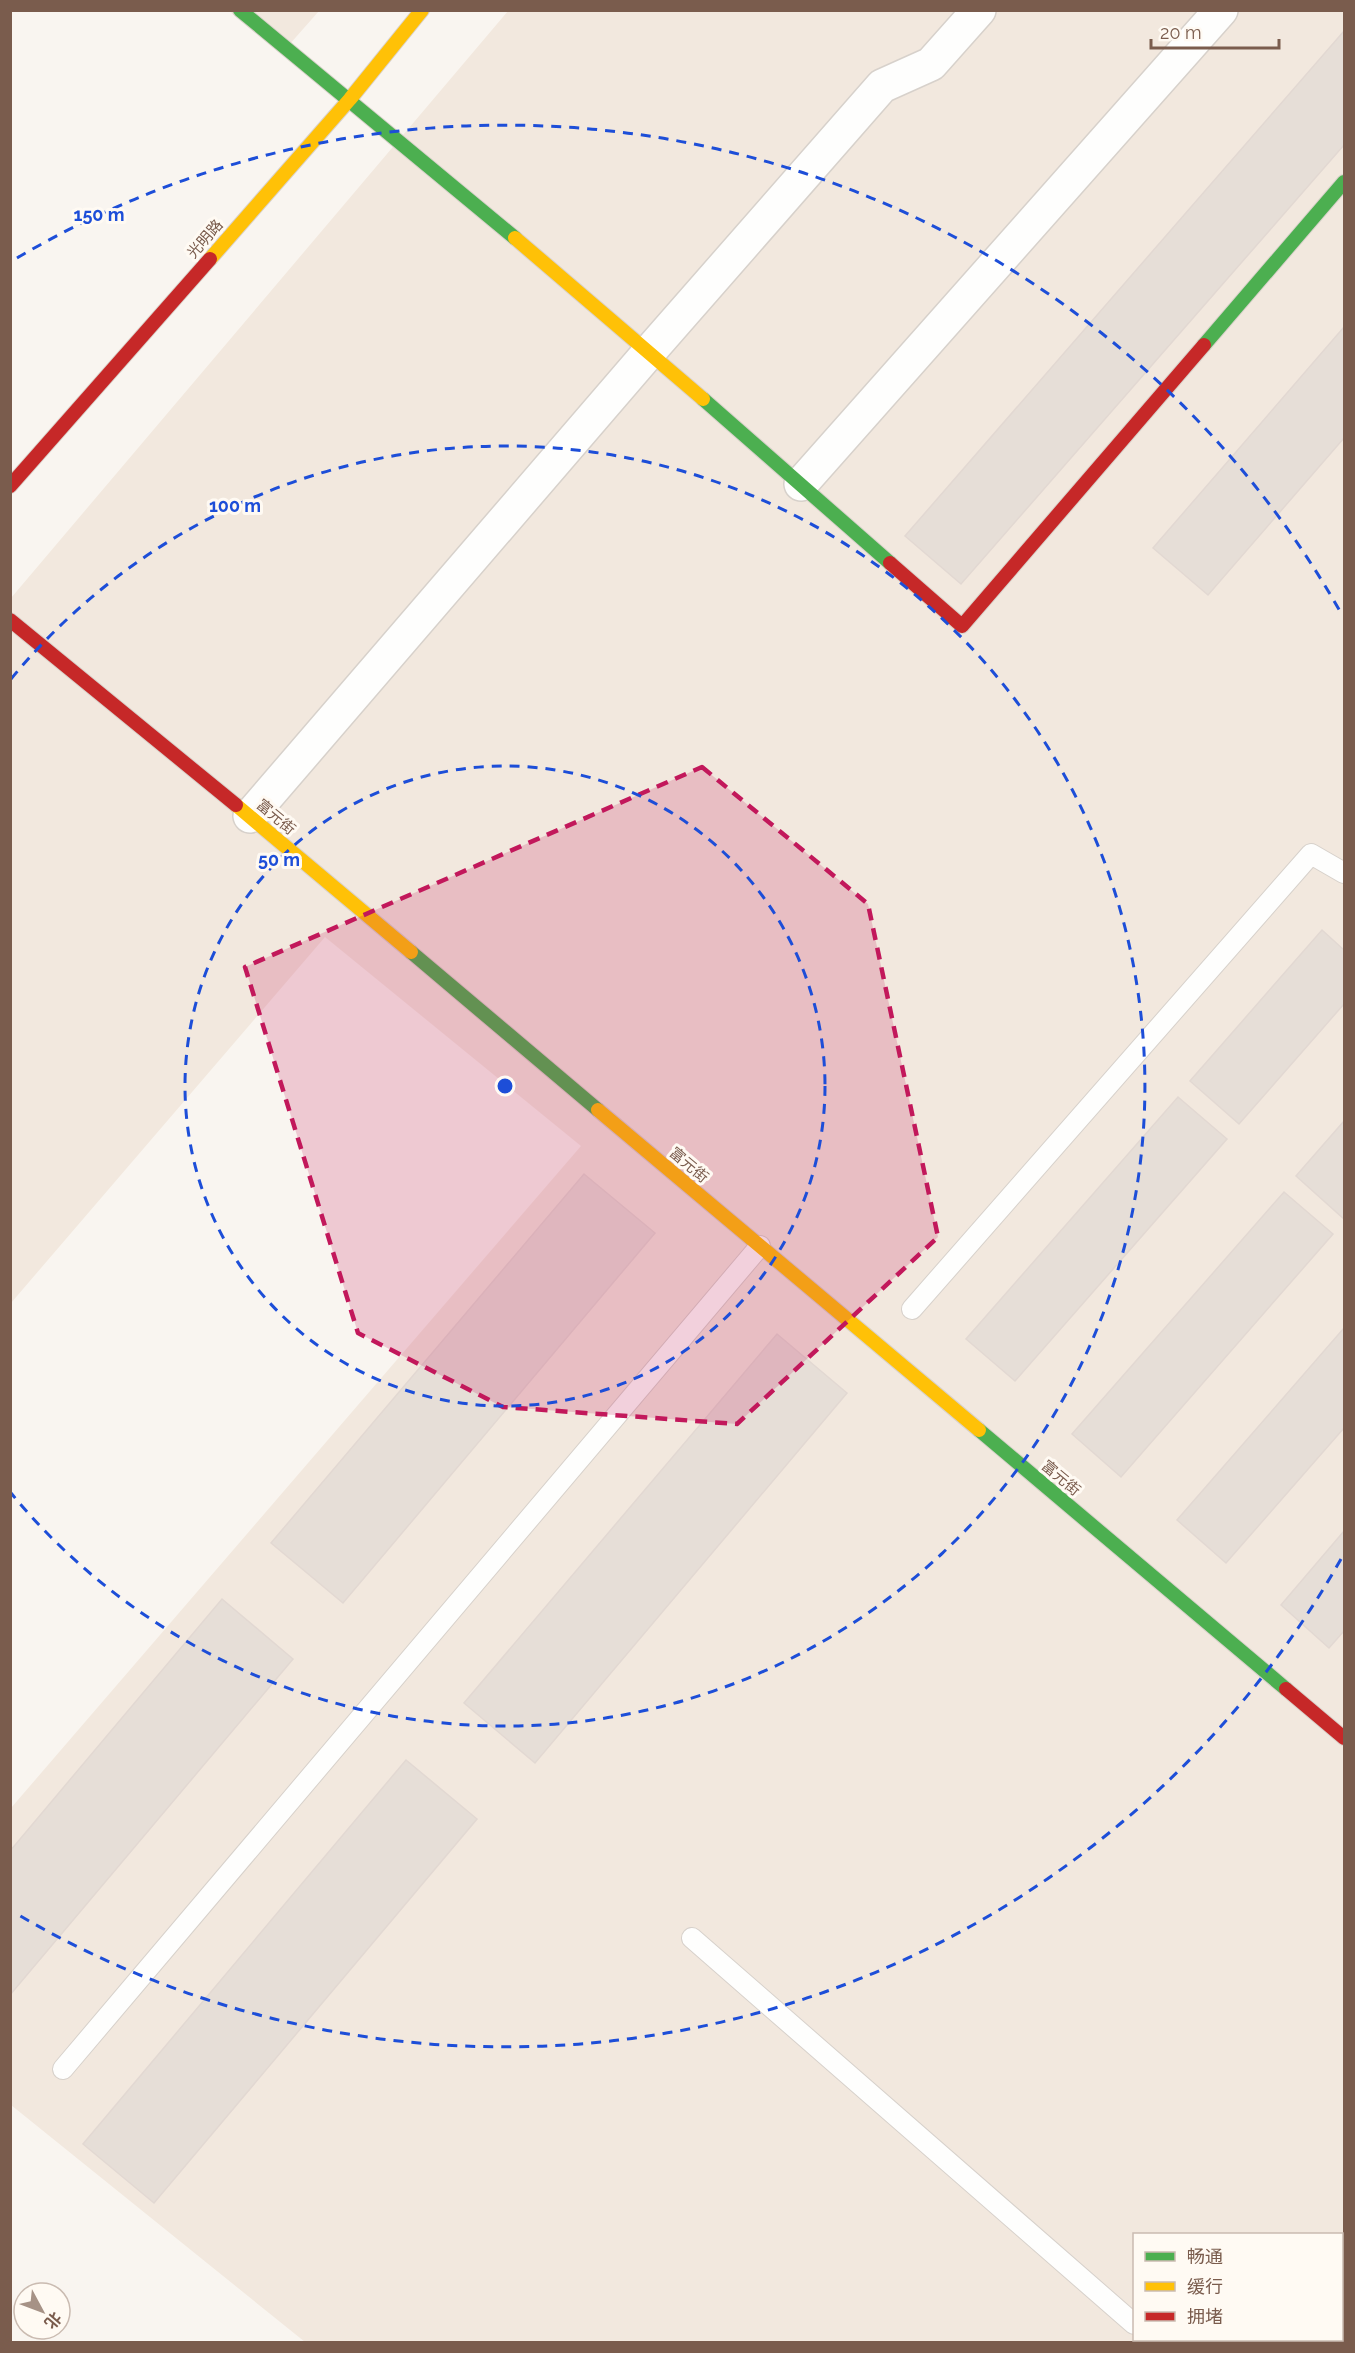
<svg xmlns="http://www.w3.org/2000/svg" width="1355" height="2353" font-family="Raleway,'Noto Sans SC',sans-serif">
<style>
.residential{fill:#f2e8de;fill-rule:evenodd}
.building{fill:#e6ded7;stroke:#e2d8d2;stroke-width:1.5}
.lines{fill:none;stroke-linecap:round;stroke-linejoin:round}
.lane-casing{stroke:#d7d1cb;stroke-width:22}
.street-casing{stroke:#d7d1cb;stroke-width:36}
.fast-casing{stroke:#d9d2cb;stroke-width:16}
.slow-casing{stroke:#d9d2cb;stroke-width:16}
.jam-casing{stroke:#d9d2cb;stroke-width:16}
.lane{stroke:#fefefd;stroke-width:20}
.street{stroke:#fefefd;stroke-width:33}
.fast{stroke:#4caf50;stroke-width:14}
.slow{stroke:#ffc107;stroke-width:14}
.jam{stroke:#c62828;stroke-width:14}
.marked{fill:#c2185b;fill-opacity:0.2;stroke:#c2185b;stroke-width:4.5;stroke-dasharray:12 8;stroke-linejoin:round}
.ring{fill:none;stroke:#1d4ed8;stroke-width:3;stroke-dasharray:10 8}
.labels{text-anchor:middle;dominant-baseline:central;stroke-width:6;stroke-linejoin:round;paint-order:stroke}
.street-label{font-size:15px;fill:#7a5c4d;stroke:#fffaf3}
.centre{fill:#1d4ed8;stroke:#fffaf3;stroke-width:3}
.ring-label{font-size:18px;text-anchor:middle;font-weight:bold;fill:#1d4ed8;stroke:#fffaf3;stroke-width:6;stroke-linejoin:round;paint-order:stroke}
</style>
<rect width="100%" height="100%" fill="#f9f5f0"/>
<path class="residential" d="M229 11H319L281 54Z
M508 11H1344V2342H305L11 2105V1808L581 1146 325 937 11 1303V598ZM1134 2234H1342V2340H1134Z"/>
<path class="building" d="M1344 31V145L961 584 905 536Z
M1344 327V438L1208 595 1153 548Z
M1322 930 1344 950V1004L1239 1124 1190 1081Z
M1178 1097 1227 1139 1015 1381 966 1339Z
M1344 1121V1219L1296 1176Z
M584 1174 655 1233 343 1603 271 1543Z
M1284 1192 1333 1234 1121 1477 1072 1434Z
M1344 1328V1428L1226 1563 1177 1520Z
M777 1334 847 1393 535 1763 464 1703Z
M1344 1531V1631L1329 1648 1281 1605Z
M222 1599 293 1659 10 1995V1851Z
M406 1760 477 1819 154 2203 83 2144Z"/>
<g class="lines">
<g class="lane-casing">
<path id="lane" d="M912 1309 1311 854 1344 873
M692 1938 1134 2324
M63 2069 760 1246
M1152 2340 1156 2342"/>
</g>
<g class="street-casing">
<path id="street" d="M801 484 1221 10
M250 816 650 351 882 86 931 64 979 10"/>
</g>
<g class="fast-casing">
<path id="fast" d="M240 10 515 238
M1204 345 1344 182
M703 399 890 563
M411 952 598 1110
M979 1430 1286 1689"/>
</g>
<g class="slow-casing">
<path id="slow" d="M515 238 703 399
M210 259 350 99 422 10
M236 805 411 952
M598 1110 979 1430"/>
</g>
<g class="jam-casing">
<path id="jam" d="M10 486 210 259
M890 563 962 626 1204 345
M10 620 236 805
M1286 1689 1344 1738"/>
</g>
<use href="#lane" class="lane"/>
<use href="#street" class="street"/>
<use href="#fast" class="fast"/>
<use href="#slow" class="slow"/>
<use href="#jam" class="jam"/>
</g>
<path class="marked" d="M702 767 868 904 938 1237 737 1424 503 1407 358 1333 245 967Z"/>
<g class="ring">
<circle cx="505" cy="1086" r="320"/>
<path d="M11 679A640 640 0 1 1 11 1493"/>
<path d="M1341 1559A961 961 0 0 1 17 1914M17 258A961 961 0 0 1 1341 613"/>
</g>
<g class="labels">
<g class="street-label">
<text transform="translate(205 239) rotate(-49)">光明路</text>
<text transform="translate(276 817) rotate(40)">富元街</text>
<text transform="translate(689 1165) rotate(40)">富元街</text>
<text transform="translate(1061 1478) rotate(40)">富元街</text>
</g>
</g>
<circle cx="505" cy="1086" r="9" class="centre"/>
<g class="ring-label">
<text x="99" y="221">150 m</text>
<text x="235" y="512">100 m</text>
<text x="279" y="866">50 m</text>
</g>
<rect width="1355" height="2353" fill="none" stroke="#7a5c4d" stroke-width="24"/>
<rect x="1133" y="2233" width="210" height="108" fill="#fffaf3" stroke="#cabbb1" stroke-width="1.5"/>
<rect x="1145" y="2252" width="30" height="9" fill="#4caf50" stroke="#cabbb1" stroke-width="1.5"/>
<text x="1187" y="2263" font-size="18" fill="#7a5c4d">畅通</text>
<rect x="1145" y="2282" width="30" height="9" fill="#ffc107" stroke="#cabbb1" stroke-width="1.5"/>
<text x="1187" y="2293" font-size="18" fill="#7a5c4d">缓行</text>
<rect x="1145" y="2312" width="30" height="9" fill="#c62828" stroke="#cabbb1" stroke-width="1.5"/>
<text x="1187" y="2323" font-size="18" fill="#7a5c4d">拥堵</text>
<g transform="translate(42 2311) rotate(131)"><circle r="28" fill="#fffaf3" stroke="#cabbb1" stroke-width="1.5"/>
<path d="M0-4.5L10 22L0 15L-10 22Z" fill="#a69286"/>
<text y="-9" font-size="16" font-weight="bold" text-anchor="middle" fill="#7a5c4d">北</text>
</g>
<path d="M1151 39v9h128v-9" fill="none" stroke="#7a5c4d" stroke-width="3"/>
<text x="1160" y="39" font-size="18" fill="#7a5c4d" stroke="#fffaf3" stroke-width="4.5" paint-order="stroke">20 m</text>
</svg>
